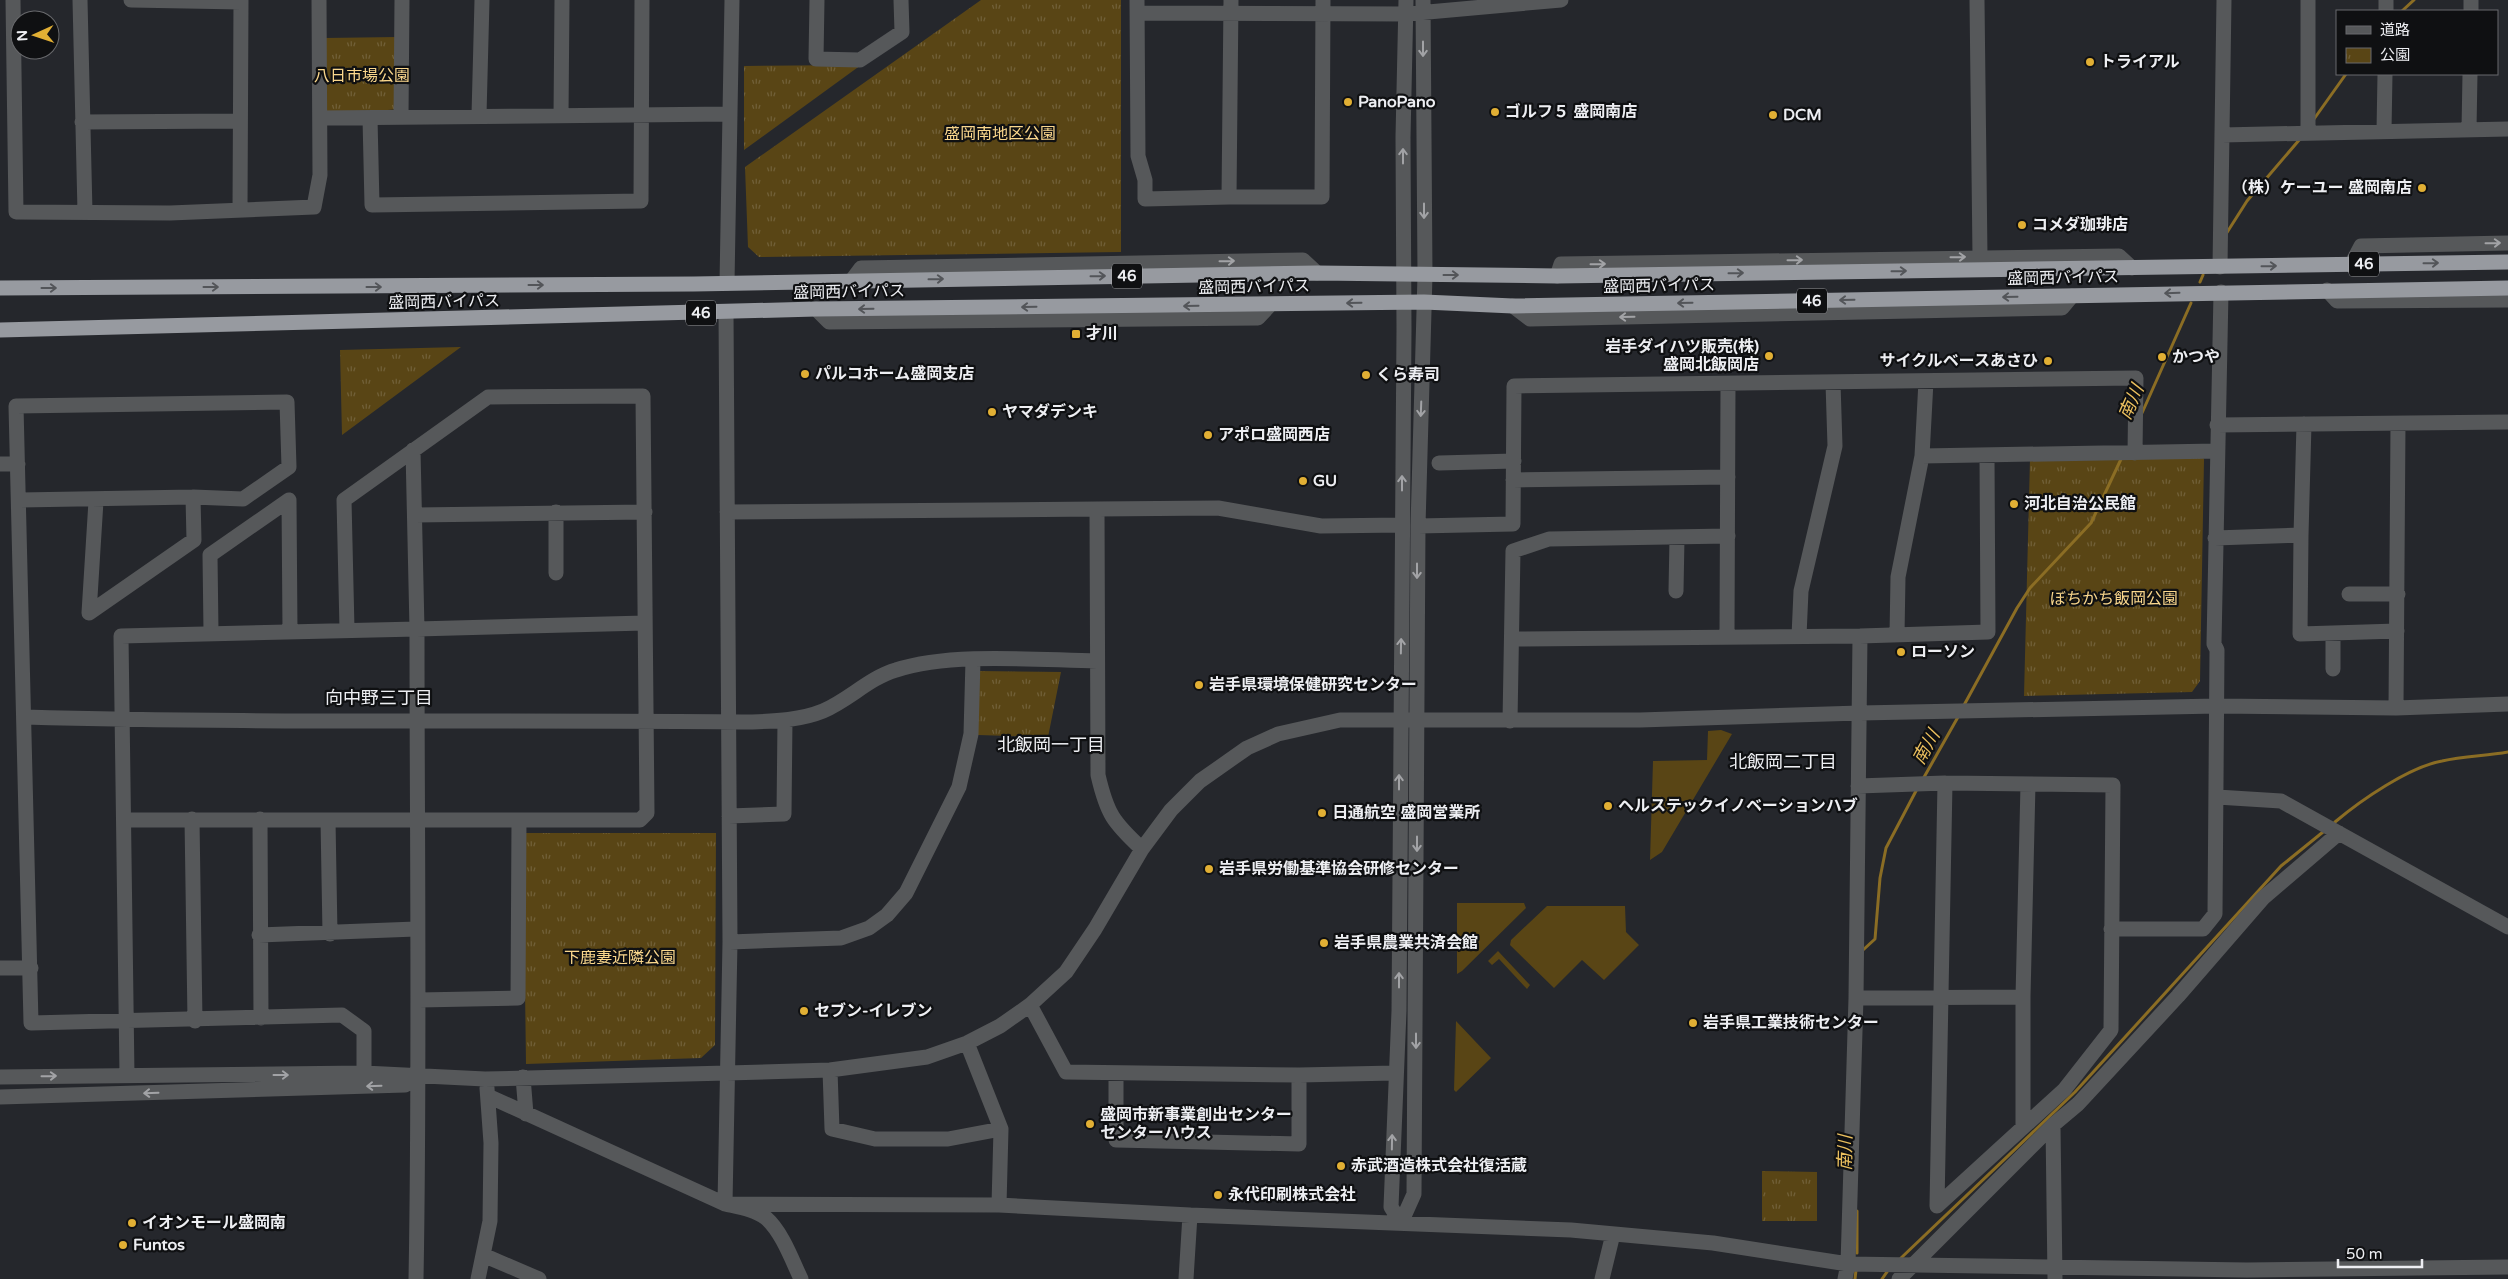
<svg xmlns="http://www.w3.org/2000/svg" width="2508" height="1279" font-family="'Varela Round','Noto Sans JP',sans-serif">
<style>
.grass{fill:#594515}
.park{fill:url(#park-tufts)}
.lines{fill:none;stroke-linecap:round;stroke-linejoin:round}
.stream{stroke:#8b6d24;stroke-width:3}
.minor{stroke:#56585a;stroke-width:15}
.highway{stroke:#979aa0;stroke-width:15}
.oneway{stroke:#a2a3a6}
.oneway2{stroke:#535559}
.poi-dot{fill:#e1af34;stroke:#0f1012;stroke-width:2}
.labels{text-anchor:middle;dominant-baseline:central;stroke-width:4.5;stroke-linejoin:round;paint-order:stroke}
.shield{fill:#0f1012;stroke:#aaabaf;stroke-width:1}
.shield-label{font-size:15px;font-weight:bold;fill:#edeef2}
.poi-label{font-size:16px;font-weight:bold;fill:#edeef2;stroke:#0f1012;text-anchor:start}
.park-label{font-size:16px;fill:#fad78c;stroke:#0f1012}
.street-label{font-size:16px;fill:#edeef2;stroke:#0f1012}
.water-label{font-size:18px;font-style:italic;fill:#ecc05e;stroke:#0f1012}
.neighbourhood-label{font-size:18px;fill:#edeef2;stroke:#0f1012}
</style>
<defs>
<pattern id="park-tufts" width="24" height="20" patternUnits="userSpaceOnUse" patternTransform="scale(1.25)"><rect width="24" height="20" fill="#594515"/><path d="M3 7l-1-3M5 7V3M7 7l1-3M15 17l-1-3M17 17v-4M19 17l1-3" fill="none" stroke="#716038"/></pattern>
</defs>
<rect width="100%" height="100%" fill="#25272c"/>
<path class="grass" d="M1721 730 1732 734 1662 852 1650 860 1653 761 1707 760 1708 731Z
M1457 903H1524L1526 908 1462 971 1457 974Z
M1547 906H1625L1626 932 1639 945 1604 980 1582 960 1554 988 1510 945 1511 940Z
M1498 951 1530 985 1527 989 1499 959 1492 965 1488 961Z
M1456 1021 1491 1058 1456 1092 1454 1090Z"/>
<path class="park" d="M981 0H1121V252L759 257 748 247 745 167Z
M398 37 399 109 330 115 326 110 325 38Z
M861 65 744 150V66Z
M461 347 342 435 340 350Z
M2201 456 2204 459 2200 681 2192 692 2024 696 2030 459Z
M978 671 1061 672 1048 737 978 735Z
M523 833H716L715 1045 701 1058 526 1064Z
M1762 1171 1817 1172V1221H1762Z"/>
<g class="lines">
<path class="stream" d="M2402 11 2414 0
M2314 119 2346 74
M2226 234 2247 201 2300 139
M2200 282 2203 275
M2142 413 2191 303
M1963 707 2017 608 2030 588 2091 523 2122 457
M1923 779 1958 717
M2335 822C2361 800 2409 767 2442 761 2464 756 2486 756 2508 752
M1863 950 1875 939 1880 878 1886 848 1917 789
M1857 1253V1211
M1901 1258 2075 1092 2281 866 2323 832
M1855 1279 1856 1270
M1882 1279 1889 1269"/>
<path class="minor" d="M13 0 16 212 170 213 314 207 320 175 319 0
M80 0 85 212
M131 0 241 2
M817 0 816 59 860 60 902 32 901 0
M1137 0 1138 156 1145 180V199L1229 197
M1231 0 1229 197H1322L1323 0
M1977 0 1980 256
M2308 0V133
M2386 11V0
M2471 11V0
M1137 13 1406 14 1561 0
M479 115 482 0
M561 116 562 0
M401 117 402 0
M320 118 730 114
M370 118 372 205 641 201 642 0
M82 122 240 121
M2469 129 2470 74
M2384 131 2385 74
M2222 135 2508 129
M240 210 241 0
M2351 265 2361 246 2508 243
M2220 267 2224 0
M1557 276 1561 264 2119 256 2132 268
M852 280 861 268 1303 260 1317 273
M727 283 732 0
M2327 290 2337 301 2508 300
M1513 306 1530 319 2062 308 2072 296
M816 309 829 322 1258 318 1270 305
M726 312 730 942
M2217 425 2508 422
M413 450 417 629 645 623
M1922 456 2217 451
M1439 463 1514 461
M0 464H18
M1513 480 1728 477
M20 500 193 497 243 499 289 467 287 402 16 406 31 1023 342 1015 364 1031V1073
M96 501 89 613 194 540 193 497
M1097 509 1218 508 1321 526 1402 525
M556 512V573
M727 512 1097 509 1098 775C1107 814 1113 822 1142 849
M415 515 645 512
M1418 526 1513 524 1514 386 2136 378 2135 453
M2301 535 2300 634 2397 631
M2215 538 2301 535 2304 424
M1676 591 1677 538
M2349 594H2398
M211 632 210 555 289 500 290 631
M1897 635 1898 577 1922 456 1926 381
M1727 636 1728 384
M1799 636 1801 591 1835 446 1833 383
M1512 639 1860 636 1988 632 1987 456
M2333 669V633
M2396 708 2398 424
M25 717C267 724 510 719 752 722 776 721 801 720 823 711 849 700 869 678 896 670 951 652 1037 660 1097 661
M1510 721 1513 551 1549 539 1728 536
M1858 786 1945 783 2113 785 2111 1030 2064 1090 1937 1206
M2217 797 2281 801 2508 927
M729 816 784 814 785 720
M192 819 195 1021
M260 819 261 1018
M125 820H640L647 813 643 396 488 397 344 500 347 629
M328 820 330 934
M2111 929H2203L2215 914 2217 650 2214 644 2221 292
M259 935 416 929
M0 968H31
M2023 997V1126
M1856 998 2023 997 2028 784
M419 1000 518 998 519 820
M1030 1005 1066 1072 1299 1075 1395 1073
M967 1043 1001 1129 999 1205
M830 1070 832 1129 875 1139H948L1001 1129
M1116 1073V1140L1299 1144V1075
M127 1076 121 636 417 629C417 846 420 1062 416 1279
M0 1077 364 1073 485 1079 727 1073 830 1070 927 1057 967 1043 1000 1026 1030 1005 1066 972 1095 929 1142 849 1171 810 1200 781 1247 748 1278 734 1340 720H1640L1860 713 2217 706 2396 708 2508 704
M523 1077 526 1114
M488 1096 725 1204C738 1207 754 1209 766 1218 782 1232 792 1260 801 1279
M0 1097 405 1085 420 1076
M2053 1125 2055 1279
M725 1204 999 1205 1190 1215 1571 1230 1713 1243 1848 1264 2247 1270 2508 1267
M725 1204 730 942 841 938 869 928 887 915 906 893 959 787 971 734 973 660
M1937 1206 1945 783
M1401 1223 1391 1207 1399 1011 1404 329 1403 137 1406 0
M1401 1223 1414 1194 1418 526 1425 275 1423 0
M483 1255 539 1279
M478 1279 490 1221 491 1143 487 1088
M1186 1279 1190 1215
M1602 1279 1613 1234
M1845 1279 1848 1264 1856 998 1860 636
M1899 1279 2053 1125 2078 1104 2178 996 2263 898 2339 833"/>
<path class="highway" d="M0 288 694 284 1317 273 1557 276 2508 262
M0 330 816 309 1424 302 1513 306 2508 288"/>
</g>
<defs><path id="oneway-shaft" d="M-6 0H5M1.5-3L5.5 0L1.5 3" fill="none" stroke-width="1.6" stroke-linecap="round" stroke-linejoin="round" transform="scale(1.25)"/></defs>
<g class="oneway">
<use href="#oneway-shaft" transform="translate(1423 49) rotate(90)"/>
<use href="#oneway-shaft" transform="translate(1403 156) rotate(-90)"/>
<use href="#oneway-shaft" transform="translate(1424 211) rotate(90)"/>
<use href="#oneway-shaft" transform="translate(2493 243) rotate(-1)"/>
<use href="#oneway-shaft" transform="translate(1958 257) rotate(-1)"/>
<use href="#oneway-shaft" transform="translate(1795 260) rotate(-1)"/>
<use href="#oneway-shaft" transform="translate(1227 261) rotate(-1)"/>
<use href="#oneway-shaft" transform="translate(1598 264) rotate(-1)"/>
<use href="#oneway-shaft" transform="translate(1627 317) rotate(179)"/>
<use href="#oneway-shaft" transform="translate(1421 409) rotate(92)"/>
<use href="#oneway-shaft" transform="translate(1402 483) rotate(-90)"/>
<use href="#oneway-shaft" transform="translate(1417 571) rotate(90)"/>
<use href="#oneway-shaft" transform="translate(1401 646) rotate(-89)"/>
<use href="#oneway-shaft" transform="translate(1399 782) rotate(-90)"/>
<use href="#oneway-shaft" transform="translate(1417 844) rotate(90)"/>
<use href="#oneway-shaft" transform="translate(1399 980) rotate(-90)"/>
<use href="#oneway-shaft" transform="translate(1416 1041) rotate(90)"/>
<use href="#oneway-shaft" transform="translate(281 1075)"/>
<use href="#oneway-shaft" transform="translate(49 1076) rotate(-1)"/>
<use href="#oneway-shaft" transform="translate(374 1086) rotate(178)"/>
<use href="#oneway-shaft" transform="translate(151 1093) rotate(178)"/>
<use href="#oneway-shaft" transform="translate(1392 1142) rotate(-89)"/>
</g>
<g class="oneway2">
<use href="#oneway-shaft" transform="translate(2431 263) rotate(-1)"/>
<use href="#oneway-shaft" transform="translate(2269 266) rotate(-1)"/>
<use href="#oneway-shaft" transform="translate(1899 271) rotate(-1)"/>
<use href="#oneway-shaft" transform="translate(1736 273) rotate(-1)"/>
<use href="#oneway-shaft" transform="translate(1451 275)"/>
<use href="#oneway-shaft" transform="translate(1098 276) rotate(-1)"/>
<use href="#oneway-shaft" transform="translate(936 279) rotate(-1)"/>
<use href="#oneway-shaft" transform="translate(536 285)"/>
<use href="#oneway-shaft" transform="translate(211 287)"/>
<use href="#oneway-shaft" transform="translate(374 287)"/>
<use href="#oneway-shaft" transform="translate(49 288)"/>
<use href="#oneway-shaft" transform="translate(2172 293) rotate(178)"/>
<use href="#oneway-shaft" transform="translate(2010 297) rotate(179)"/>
<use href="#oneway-shaft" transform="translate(1847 300) rotate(179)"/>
<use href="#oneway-shaft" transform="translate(1354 303) rotate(179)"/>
<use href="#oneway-shaft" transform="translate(1685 303) rotate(179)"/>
<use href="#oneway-shaft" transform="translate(1191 306) rotate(179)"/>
<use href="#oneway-shaft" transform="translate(1029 307) rotate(179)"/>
<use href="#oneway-shaft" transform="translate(866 309) rotate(179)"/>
</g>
<g class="poi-dot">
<circle cx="2090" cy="62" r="5"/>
<circle cx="1348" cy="102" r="5"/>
<circle cx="1495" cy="112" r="5"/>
<circle cx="1773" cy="115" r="5"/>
<circle cx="2422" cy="188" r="5"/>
<circle cx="2022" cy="225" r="5"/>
<rect x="1071" y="329" width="10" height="10" rx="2.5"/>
<circle cx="1769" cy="356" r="5"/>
<circle cx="2162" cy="357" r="5"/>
<circle cx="2048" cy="361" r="5"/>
<circle cx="805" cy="374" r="5"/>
<circle cx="1366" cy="375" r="5"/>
<circle cx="992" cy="412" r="5"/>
<circle cx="1208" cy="435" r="5"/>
<circle cx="1303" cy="481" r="5"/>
<circle cx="2014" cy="504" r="5"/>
<circle cx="1901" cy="652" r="5"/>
<circle cx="1199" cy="685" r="5"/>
<circle cx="1608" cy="806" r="5"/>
<circle cx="1322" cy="813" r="5"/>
<circle cx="1209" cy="869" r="5"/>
<circle cx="1324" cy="943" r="5"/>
<circle cx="804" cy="1011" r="5"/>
<circle cx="1693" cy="1023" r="5"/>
<circle cx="1090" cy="1124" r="5"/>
<circle cx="1341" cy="1166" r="5"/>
<circle cx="1218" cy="1195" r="5"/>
<circle cx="132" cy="1223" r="5"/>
<circle cx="123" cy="1245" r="5"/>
</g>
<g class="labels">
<g class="shield">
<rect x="2349" y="251.5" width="30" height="25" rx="4"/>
<rect x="1112" y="263.5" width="30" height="25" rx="4"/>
<rect x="1797" y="288.5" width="30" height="25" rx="4"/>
<rect x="686" y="300.5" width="30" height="25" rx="4"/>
</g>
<g class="shield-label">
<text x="2364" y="264">46</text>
<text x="1127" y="276">46</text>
<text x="1812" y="301">46</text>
<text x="701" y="313">46</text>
</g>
<g class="poi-label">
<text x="2100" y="62">トライアル</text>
<text x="1358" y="102">PanoPano</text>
<text x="1505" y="112">ゴルフ５ 盛岡南店</text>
<text x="1783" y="115">DCM</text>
<text x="2412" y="188" text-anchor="end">（株）ケーユー 盛岡南店</text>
<text x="2032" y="225">コメダ珈琲店</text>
<text x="1086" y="334">才川</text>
<text x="1759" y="347" text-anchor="end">岩手ダイハツ販売(株)<tspan x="1759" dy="18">盛岡北飯岡店</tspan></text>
<text x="2172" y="357">かつや</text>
<text x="2038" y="361" text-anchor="end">サイクルベースあさひ</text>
<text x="815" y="374">パルコホーム盛岡支店</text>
<text x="1376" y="375">くら寿司</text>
<text x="1002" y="412">ヤマダデンキ</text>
<text x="1218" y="435">アポロ盛岡西店</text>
<text x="1313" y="481">GU</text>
<text x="2024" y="504">河北自治公民館</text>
<text x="1911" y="652">ローソン</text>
<text x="1209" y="685">岩手県環境保健研究センター</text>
<text x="1618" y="806">ヘルステックイノベーションハブ</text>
<text x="1332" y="813">日通航空 盛岡営業所</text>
<text x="1219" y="869">岩手県労働基準協会研修センター</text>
<text x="1334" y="943">岩手県農業共済会館</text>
<text x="814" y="1011">セブン-イレブン</text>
<text x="1703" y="1023">岩手県工業技術センター</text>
<text x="1100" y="1115">盛岡市新事業創出センター<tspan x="1100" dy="18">センターハウス</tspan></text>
<text x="1351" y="1166">赤武酒造株式会社復活蔵</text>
<text x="1228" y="1195">永代印刷株式会社</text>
<text x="142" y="1223">イオンモール盛岡南</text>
<text x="133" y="1245">Funtos</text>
</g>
<g class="park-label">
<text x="362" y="76">八日市場公園</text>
<text x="1000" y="134">盛岡南地区公園</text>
<text x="2114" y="599">ぼちかち飯岡公園</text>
<text x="620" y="958">下鹿妻近隣公園</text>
</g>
<g class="street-label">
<text transform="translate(2063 278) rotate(-1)">盛岡西バイパス</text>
<text transform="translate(1659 286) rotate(-1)">盛岡西バイパス</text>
<text transform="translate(1254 287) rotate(-1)">盛岡西バイパス</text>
<text transform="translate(849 292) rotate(-1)">盛岡西バイパス</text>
<text transform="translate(444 302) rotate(-1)">盛岡西バイパス</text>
</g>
<g class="water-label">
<text transform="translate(2131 402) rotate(-66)">南川</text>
<text transform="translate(1926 747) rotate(-61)">南川</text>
<text transform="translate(1845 1153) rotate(-89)">南川</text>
</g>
<g class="neighbourhood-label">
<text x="379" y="698">向中野三丁目</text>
<text x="1051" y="745">北飯岡一丁目</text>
<text x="1783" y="762">北飯岡二丁目</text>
</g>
</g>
<rect x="2336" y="10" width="162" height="65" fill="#0f1012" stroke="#68696c"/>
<rect x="2346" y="26" width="25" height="8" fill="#56585a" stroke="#68696c"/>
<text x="2380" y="35" font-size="15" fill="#edeef2">道路</text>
<rect x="2346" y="48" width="25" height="15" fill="url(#park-tufts)" stroke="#68696c"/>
<text x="2380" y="60" font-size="15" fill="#edeef2">公園</text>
<g transform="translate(35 35) rotate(267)"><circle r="24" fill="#0f1012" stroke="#68696c"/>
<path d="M0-4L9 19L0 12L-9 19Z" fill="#e1af34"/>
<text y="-8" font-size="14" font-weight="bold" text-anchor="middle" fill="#edeef2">N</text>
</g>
<path d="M2338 1259v8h84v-8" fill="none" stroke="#edeef2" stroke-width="2.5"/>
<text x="2346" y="1259" font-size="15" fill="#edeef2" stroke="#0f1012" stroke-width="4" paint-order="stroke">50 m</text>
</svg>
